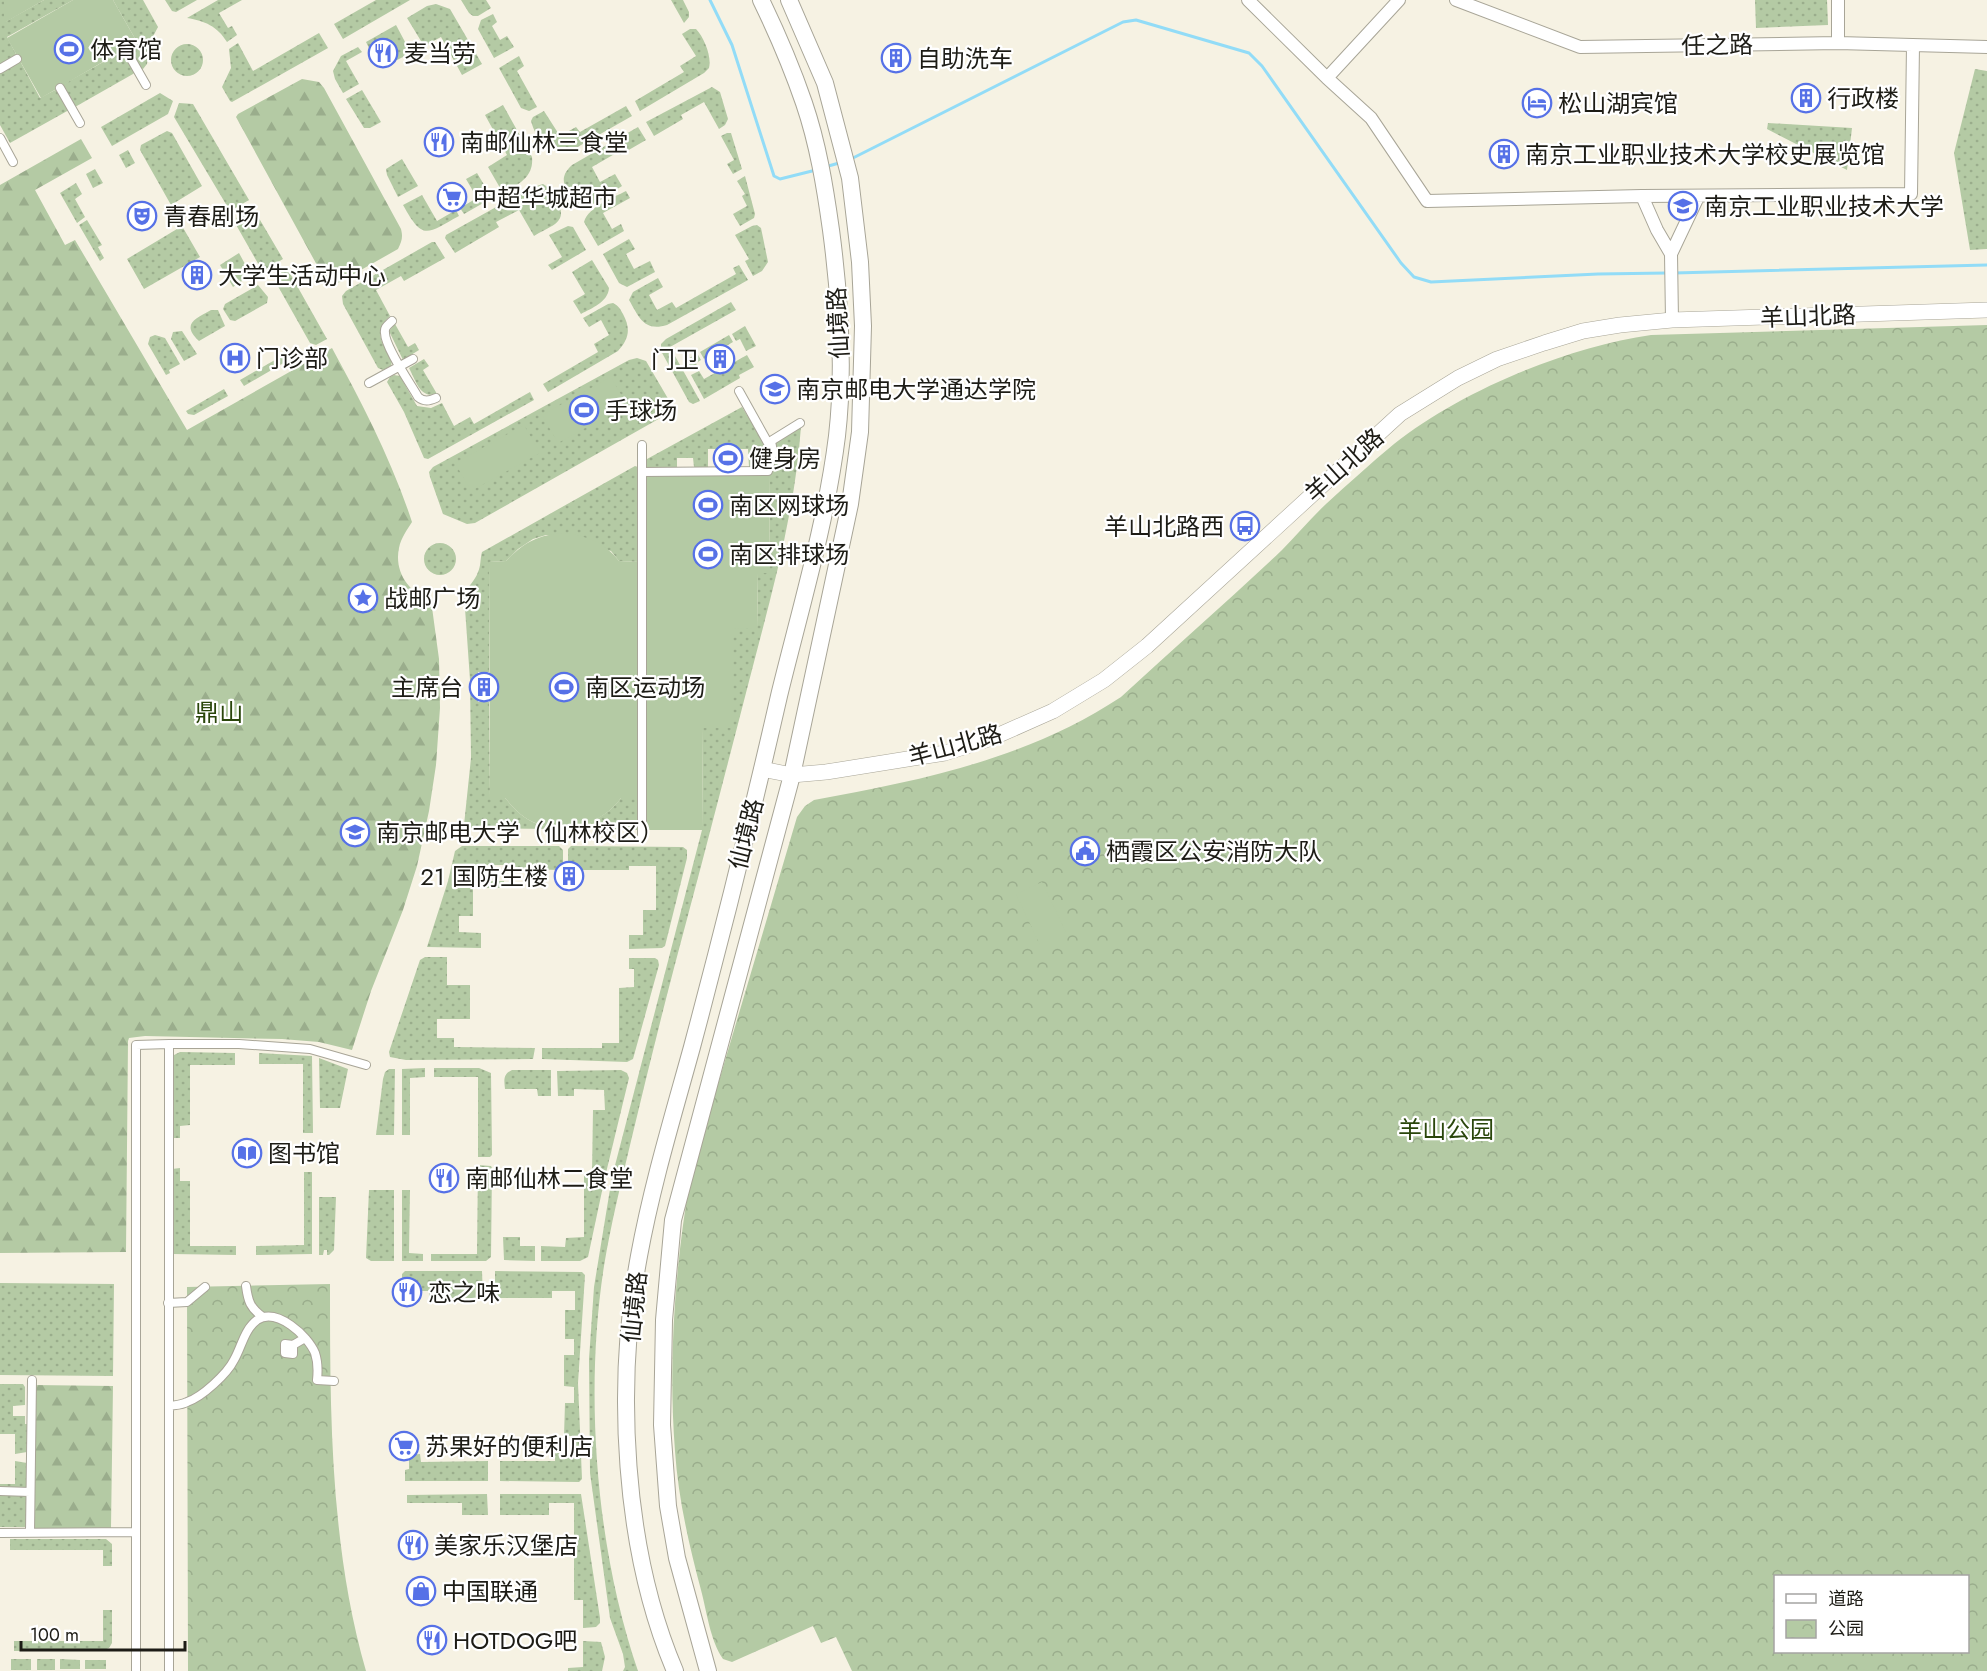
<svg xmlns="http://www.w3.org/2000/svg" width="1987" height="1671" font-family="Jost,'Noto Sans SC',sans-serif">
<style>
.grass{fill:url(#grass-dots)}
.forest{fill:url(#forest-firs)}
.park{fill:url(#park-crowns);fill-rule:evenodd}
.pitch{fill:#b4caa4}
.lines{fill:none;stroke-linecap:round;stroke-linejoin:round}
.stream{stroke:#92dcf7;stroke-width:3}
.pedestrian-casing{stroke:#a8a597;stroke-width:10}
.minor-casing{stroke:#a8a597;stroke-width:14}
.tertiary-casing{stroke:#a8a597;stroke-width:16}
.secondary-casing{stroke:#a8a597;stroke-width:18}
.pedestrian{stroke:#fff;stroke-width:8}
.minor{stroke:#fff;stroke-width:12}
.tertiary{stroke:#fff;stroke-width:15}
.secondary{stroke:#fff;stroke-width:16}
.labels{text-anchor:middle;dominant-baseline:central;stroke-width:4.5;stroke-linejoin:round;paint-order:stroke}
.street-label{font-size:24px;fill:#1d1c16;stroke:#fff}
.poi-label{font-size:24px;fill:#1d1c16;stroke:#fff;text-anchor:start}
.park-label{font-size:24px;fill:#2a460b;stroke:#fff}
</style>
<defs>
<pattern id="grass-dots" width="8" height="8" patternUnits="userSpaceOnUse" patternTransform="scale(1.5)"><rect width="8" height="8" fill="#b4caa4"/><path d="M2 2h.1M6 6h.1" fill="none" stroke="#9aad8c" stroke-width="1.8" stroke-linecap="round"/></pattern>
<pattern id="forest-firs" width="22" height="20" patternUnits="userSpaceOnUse" patternTransform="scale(1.5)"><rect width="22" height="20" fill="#b4caa4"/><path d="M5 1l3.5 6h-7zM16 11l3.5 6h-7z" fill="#9aad8c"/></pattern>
<pattern id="park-crowns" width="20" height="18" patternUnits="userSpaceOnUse" patternTransform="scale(1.5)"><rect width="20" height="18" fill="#b4caa4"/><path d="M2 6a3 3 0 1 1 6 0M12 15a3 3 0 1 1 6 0" fill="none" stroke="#9aad8c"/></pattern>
</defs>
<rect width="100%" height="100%" fill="#f6f2e3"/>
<path class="grass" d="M0 0H4L5 22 44 0H73L7 37 17 56 0 65Z
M113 0H143L158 27 150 42 147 64 143 69 141 68 129 47 137 42Z
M165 0H197L176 12 172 11Z
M218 0H242L219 13 228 28 232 26 237 35 227 42C217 26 205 21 187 18Z
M376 0H410L343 39 334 24Z
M461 0H486L491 8 478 16H473L469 13Z
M671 0H683L689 12V17L684 23Z
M1755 0H1827L1828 25 1756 28Z
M436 4 450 9 482 64 462 75 441 37 424 46 407 18 427 6Z
M493 14 497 22 492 26 500 40 507 36 514 47 494 58 478 29 481 20Z
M396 25 411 53 397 60 385 39 369 48 366 42Z
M690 29H696C704 37 712 57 709 68L704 73 640 111 635 101 684 72 680 66 696 56 682 34Z
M319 33 328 48 232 102 230 101 222 87 231 68 229 49 238 43 253 71Z
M171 60a16 16 0 1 1 32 0a16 16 0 1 1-32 0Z
M358 47 362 52 346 61 359 84 343 93 335 79 333 71 341 56Z
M123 51 135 72 133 74 75 107 62 85Z
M519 56 524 66 517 71 537 107 529 111 521 108 499 68Z
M20 61 40 98 57 89 69 110 10 143 0 125V72Z
M1975 69 1987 71V249L1970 250 1954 153Z
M712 87 720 92 728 119 725 125 719 129 704 102 681 115 683 119 654 136 646 122Z
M362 90 381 122 370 128H364L346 99Z
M160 93 173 101 168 114 112 146 101 127Z
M179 103 193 104 249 200 230 211 174 117Z
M503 105 532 157C534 177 519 184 503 193L488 167 507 155 485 115Z
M626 106 632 116 567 153C548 154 536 139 531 121L533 117 544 111 560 136 576 127 580 132Z
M1768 123 1852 128 1847 170 1767 129Z
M638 127 646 140 620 155 618 152 592 167 600 182 615 174 622 186C612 192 596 206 583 206 573 206 562 186 564 177 565 172 568 169 572 165Z
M167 131 172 133 202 186 171 205 140 150 141 145Z
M727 133H731L742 169 733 174 727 164 734 160 721 136Z
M128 150 135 163 126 168 119 155Z
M402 159 418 186 398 197 387 175 386 169Z
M95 169 103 183 93 188 86 174Z
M477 173 492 198 464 214 460 208 477 198 466 179Z
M745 176 755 214 754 218 740 226 733 214 747 206 742 196 745 194 737 181Z
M76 183 82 194 75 199 85 217 77 223 60 193Z
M543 184C550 188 552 193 556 199 570 223 552 225 534 236L519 210 496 222 499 227 455 253 445 238 446 235 530 188Z
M626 191 630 198 603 213 612 229 621 224 624 231 598 246 584 222C589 206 613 198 626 191Z
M422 195 437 221 456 210 459 216C426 234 423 241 403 205Z
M253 208 283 259 266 269 260 267 235 223 237 217Z
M87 220 102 245 98 247 104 258 100 261 79 225Z
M757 225 761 228 768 262 762 271 753 276 745 261 749 259 735 235 752 226Z
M182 226 200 257 144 289 127 259Z
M568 226 573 227 586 250 552 270 548 265 562 257 549 235Z
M629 239 635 249 626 254 634 269 650 261 655 272 627 287 619 283 603 254Z
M432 242H435L445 258 404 281 401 276 376 290 390 316C372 333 383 343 392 361L391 366 383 370 378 368 343 304 342 296 346 291Z
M239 253 251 275 233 287 220 265Z
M592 260 609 288C608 302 592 308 581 314L573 301 585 294 572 272Z
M739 265 748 280 667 325C644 332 639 317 629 300L633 292 658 278 663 287 649 295 657 310 672 302 676 308 736 274 733 268Z
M287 268 327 339 316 345 310 343 275 281 277 274Z
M258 285 268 297 267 303 235 321 230 320 223 309 225 304Z
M731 302 736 310 670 347 700 401 693 404 689 402 661 351V344L666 339Z
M613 303C619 306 620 309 623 314 631 329 629 339 618 351L548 392 543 384 598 352 594 344 609 335 601 320 589 327 583 318 608 304Z
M211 310H218L225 326 199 341C181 324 195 319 211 310Z
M395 324 408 347 415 343 419 350 403 360 389 331Z
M745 326 756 346 746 351 740 339 736 341 732 334Z
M182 331 197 354 184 361 171 339 173 332Z
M155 335 165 338 180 364 169 370 170 373 166 375 148 344 150 337Z
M729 335 733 342 704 359 700 352Z
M287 353V361L244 386 240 380Z
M697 353 701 360 696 363 697 366 689 370 686 365 688 359Z
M747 355 754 367 739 375 740 378 704 399 691 375 699 371 704 379Z
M637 358 646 361 670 402 668 409 662 417 475 523 467 524 443 514 430 477 429 472 433 467 629 360Z
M424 359 429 366 423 370 437 394C420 399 416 381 409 368Z
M394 375 400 376 417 406 431 408 442 403 454 426 470 417 474 424 530 392 534 400 428 459 424 458 404 412 387 382 390 377Z
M224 389 228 396 194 415 188 414 186 411Z
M742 407 766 446 769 445 770 454 766 467H749L748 449H708V467H694L693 458H677V467H646L647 459Z
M801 426C795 516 769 603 747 689 723 782 699 875 674 968 659 1025 645 1083 631 1141 621 1183 611 1224 604 1266 584 1394 596 1549 638 1671H623L625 1667 623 1654 610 1618 590 1473 589 1359 594 1287 612 1177 702 830 703 728 732 727 731 628H757L758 573 769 572 770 475 777 451 775 442Z
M635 466 638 467 639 562 619 561 611 551 546 535 533 539 518 549 506 561 489 562V672H478V702H489L490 798H505C512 806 520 815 529 820 559 837 602 825 621 798H639V830L466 828 464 825 471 758 470 680 464 594C468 586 475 581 478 572 481 566 480 559 482 552Z
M424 559a16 16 0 1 1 32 0a16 16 0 1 1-32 0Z
M462 846H559L563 850V870L511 869V865H481V881H504V888H473V916H459V932L481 933V948L427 947 448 881 455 851Z
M571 846 683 847 687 850V858L665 946 662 948 629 949V935H643V910H656V866H629V870H568V849Z
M425 957H447V985H470V1019H437V1038H454V1047L535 1048 533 1059 406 1060 390 1057 389 1052 420 960Z
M629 958H655L658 960 659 965 633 1059 627 1062 542 1059V1048H602V1043H619V988L634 987V969H629Z
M180 1052 235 1053V1065H190V1125L180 1126V1138H172V1061L174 1055Z
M259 1053 312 1056 313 1133H303V1064H259Z
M319 1058 348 1069 340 1108H320Z
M425 1068V1077L410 1078V1135H402V1069Z
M434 1068H479L491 1073 492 1155 490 1157H478V1077H434Z
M389 1069H395L394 1135H376L383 1079 385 1072Z
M512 1070H551V1096H538L537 1089H505C504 1080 503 1074 512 1070Z
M621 1070 627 1073 629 1078 605 1177 588 1257 580 1261H541V1246L565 1247 566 1238 584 1237V1173H592L593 1110H605L604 1090 574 1089V1096H558L557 1071Z
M478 1165 491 1166 492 1168 491 1257 486 1261H431V1254H477Z
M180 1168V1181H190V1246H236V1255L172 1254V1169Z
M304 1172H312V1254L256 1255V1246L304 1245Z
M369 1190H394V1261H371L366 1258Z
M402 1190H410L409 1253 423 1254V1261H402Z
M319 1197H336L334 1250 329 1255H327V1250H324L323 1255H319Z
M503 1237H520V1246H535V1261L504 1260Z
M405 1271H482L483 1298H429V1291H402V1274Z
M495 1271 582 1272 585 1275 578 1383 582 1479 579 1482 500 1481V1461H555V1453H574L573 1436H564L565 1403H574V1387L564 1386V1355H574V1339H565V1310H575V1291H552V1298H495Z
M0 1283 114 1284 113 1376 0 1375Z
M0 1384H23L25 1387V1405L13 1406V1416H25V1424H29L27 1452 15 1454V1434H0Z
M420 1454 421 1462 488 1461V1481H405V1470L409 1469V1455Z
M15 1461 27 1463V1489L0 1490V1484H15Z
M0 1494H26V1527H0Z
M487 1494 488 1515H462V1503H407V1495Z
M500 1494H581L600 1618V1623L596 1627 583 1628V1600H574V1503H549V1515H500Z
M10 1539H106L112 1544V1566H103V1550H10Z
M103 1610H112V1643L109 1648 104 1650 14 1651V1641H103Z
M583 1641 601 1642 605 1657 602 1671H568V1668L583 1667Z
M11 1659H31V1670H11Z
M37 1659H55V1670H37Z
M60 1659 80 1660V1669H60Z
M85 1660H106V1669H85Z"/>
<path class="forest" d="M302 79 319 82 324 88 401 229C403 237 402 241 398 249L338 283H330L324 278 236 117 238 114Z
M81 139 92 158 35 190 65 245 75 240 187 430 332 348C363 405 392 461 412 522 407 530 401 538 399 548 394 571 408 593 431 600L439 659 440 708 436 765 429 811 417 866 403 910 371 991 352 1050 319 1042 282 1039 145 1036 129 1038 128 1041 126 1252 0 1253V185Z
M34 1385 113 1386 111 1528H33Z"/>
<path class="park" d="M1987 325V1671H852L836 1637 821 1643 813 1626 732 1662 723 1659C710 1640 707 1612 701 1590 689 1545 678 1497 675 1451 668 1360 675 1268 690 1179L797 817 805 806 814 800C923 780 1027 759 1121 697 1174 648 1229 600 1282 550 1297 535 1310 519 1326 504 1348 484 1371 463 1394 444 1461 391 1567 347 1651 335ZM1776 1576H1968V1652H1776Z
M330 1284C330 1413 330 1546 366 1671H188L187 1287Z"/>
<path class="pitch" d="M4 0H44L4 23Z
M73 0H113L137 42 41 98 7 38Z
M611 377 627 405 558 443 542 415Z
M524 425 540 453 471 491 455 463Z
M770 475 769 573H758L757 628 732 629V728H703L702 830H645L647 476Z
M565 533C587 536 605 543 619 561L639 562V798H621C601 826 560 837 529 820 520 815 512 806 505 798H490L489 562 506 561C525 542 537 535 565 533Z
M1042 882 1066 932 1040 945 1016 894Z"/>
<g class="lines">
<path class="stream" d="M710 0 732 45 774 176 780 179 816 170
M851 159 1123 22 1136 20 1249 53 1262 66 1401 263 1414 277 1431 282 1598 274 1667 273
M825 167 839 163
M1674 273 1987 265"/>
<g class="pedestrian-casing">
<path id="pedestrian" d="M126 50 146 85
M0 69 17 59
M60 88 80 123
M0 138 13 162
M392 321C388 325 384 327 385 333 385 347 410 383 418 397 424 402 429 401 436 398
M369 383 413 359
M739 391 768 443 771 441
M642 472 768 471 773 452 771 441 800 423
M642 838V445
M169 1044H239L310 1049 366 1065
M246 1286C248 1301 250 1308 263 1317
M168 1303 187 1302 205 1287
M293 1345V1354L285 1353V1344L293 1345 305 1338
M169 1406C175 1405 182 1405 187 1402 202 1397 227 1374 234 1360 242 1346 244 1330 257 1320 277 1307 308 1336 315 1353 318 1362 318 1371 317 1380L334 1381
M0 1491 30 1492
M30 1532 32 1380
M0 1533 136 1532
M136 1671V1045L169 1044V1671"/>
</g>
<g class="minor-casing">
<path id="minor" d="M1248 0 1327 78 1371 118 1427 201 1642 196 1911 194 1913 45
M1456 0 1580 47 1838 43 1987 47
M1838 0V43
M1327 78 1399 0
M1642 196 1657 230 1671 254
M1672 320 1671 254 1698 197"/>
</g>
<g class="tertiary-casing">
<path id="tertiary" d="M762 769 792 775 826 772 945 753 992 738 1053 711 1104 680 1147 646 1400 414 1458 378 1497 359 1544 343 1583 331 1620 325 1672 320 1987 310"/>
</g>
<g class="secondary-casing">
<path id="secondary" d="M675 1671C623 1549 615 1386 639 1256 652 1185 673 1116 692 1047 723 931 752 814 779 696 800 610 826 524 837 436 845 367 840 298 831 230 825 187 818 144 804 103 792 68 777 33 761 0
M708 1671 677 1558 668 1506 662 1425 664 1320 673 1220 792 775 850 504 860 432 863 326 860 262 850 178 825 83 789 0"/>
</g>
<use href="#pedestrian" class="pedestrian"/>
<use href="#minor" class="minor"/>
<use href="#tertiary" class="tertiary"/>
<use href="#secondary" class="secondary"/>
</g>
<defs>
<g id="stadium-ring" transform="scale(1.5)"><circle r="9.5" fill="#fff" stroke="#5671e7" stroke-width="1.5"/><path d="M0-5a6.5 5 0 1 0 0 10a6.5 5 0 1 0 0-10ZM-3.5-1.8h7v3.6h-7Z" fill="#5671e7"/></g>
<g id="restaurant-ring" transform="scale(1.5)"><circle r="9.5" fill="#fff" stroke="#5671e7" stroke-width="1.5"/><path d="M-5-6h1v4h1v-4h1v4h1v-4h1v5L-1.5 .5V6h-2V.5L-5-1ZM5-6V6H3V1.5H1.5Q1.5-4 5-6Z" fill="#5671e7"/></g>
<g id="building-ring" transform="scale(1.5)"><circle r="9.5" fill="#fff" stroke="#5671e7" stroke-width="1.5"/><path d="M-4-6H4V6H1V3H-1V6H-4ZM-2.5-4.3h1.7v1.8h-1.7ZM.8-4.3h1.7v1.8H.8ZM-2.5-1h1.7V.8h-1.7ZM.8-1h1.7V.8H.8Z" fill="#5671e7"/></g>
<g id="hotel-ring" transform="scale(1.5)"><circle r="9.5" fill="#fff" stroke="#5671e7" stroke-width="1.5"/><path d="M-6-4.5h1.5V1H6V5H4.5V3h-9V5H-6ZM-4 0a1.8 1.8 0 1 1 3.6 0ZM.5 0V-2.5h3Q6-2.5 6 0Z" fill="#5671e7"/></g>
<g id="supermarket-ring" transform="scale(1.5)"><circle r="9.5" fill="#fff" stroke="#5671e7" stroke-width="1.5"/><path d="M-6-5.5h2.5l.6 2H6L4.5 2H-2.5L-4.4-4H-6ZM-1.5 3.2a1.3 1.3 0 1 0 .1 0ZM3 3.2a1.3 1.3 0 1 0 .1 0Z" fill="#5671e7"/></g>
<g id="university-ring" transform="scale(1.5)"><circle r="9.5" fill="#fff" stroke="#5671e7" stroke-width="1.5"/><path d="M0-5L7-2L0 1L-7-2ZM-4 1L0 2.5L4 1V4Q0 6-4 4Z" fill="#5671e7"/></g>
<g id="theatre-ring" transform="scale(1.5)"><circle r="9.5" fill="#fff" stroke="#5671e7" stroke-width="1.5"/><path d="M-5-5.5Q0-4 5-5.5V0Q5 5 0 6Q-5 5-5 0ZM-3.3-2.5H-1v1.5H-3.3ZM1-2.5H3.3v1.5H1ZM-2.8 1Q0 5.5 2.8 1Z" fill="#5671e7"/></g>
<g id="hospital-ring" transform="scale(1.5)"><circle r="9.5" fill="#fff" stroke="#5671e7" stroke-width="1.5"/><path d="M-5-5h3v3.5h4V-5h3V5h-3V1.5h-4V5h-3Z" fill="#5671e7"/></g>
<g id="bus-ring" transform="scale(1.5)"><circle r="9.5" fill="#fff" stroke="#5671e7" stroke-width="1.5"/><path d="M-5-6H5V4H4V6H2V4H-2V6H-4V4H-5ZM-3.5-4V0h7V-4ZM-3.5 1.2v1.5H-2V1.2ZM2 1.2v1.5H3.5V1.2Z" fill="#5671e7"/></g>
<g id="sight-ring" transform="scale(1.5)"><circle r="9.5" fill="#fff" stroke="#5671e7" stroke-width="1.5"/><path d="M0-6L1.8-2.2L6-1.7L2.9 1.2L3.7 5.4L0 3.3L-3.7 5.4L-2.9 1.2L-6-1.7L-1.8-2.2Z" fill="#5671e7"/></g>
<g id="civic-ring" transform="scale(1.5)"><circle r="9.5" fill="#fff" stroke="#5671e7" stroke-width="1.5"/><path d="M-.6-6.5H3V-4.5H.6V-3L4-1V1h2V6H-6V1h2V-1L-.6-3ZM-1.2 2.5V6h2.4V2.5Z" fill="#5671e7"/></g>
<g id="library-ring" transform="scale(1.5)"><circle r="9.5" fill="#fff" stroke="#5671e7" stroke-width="1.5"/><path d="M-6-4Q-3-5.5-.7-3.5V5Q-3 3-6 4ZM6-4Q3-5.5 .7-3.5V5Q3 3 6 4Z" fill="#5671e7"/></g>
<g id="shop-ring" transform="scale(1.5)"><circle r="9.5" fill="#fff" stroke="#5671e7" stroke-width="1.5"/><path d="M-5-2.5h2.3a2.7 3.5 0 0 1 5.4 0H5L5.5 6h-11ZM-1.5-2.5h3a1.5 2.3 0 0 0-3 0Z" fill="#5671e7"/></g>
</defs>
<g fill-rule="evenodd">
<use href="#stadium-ring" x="69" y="49"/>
<use href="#restaurant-ring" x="383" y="53"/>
<use href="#building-ring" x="896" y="58"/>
<use href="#building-ring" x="1806" y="98"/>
<use href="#hotel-ring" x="1537" y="103"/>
<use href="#restaurant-ring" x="439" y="142"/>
<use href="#building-ring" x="1504" y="154"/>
<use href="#supermarket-ring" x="452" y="197"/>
<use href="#university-ring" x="1683" y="206"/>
<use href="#theatre-ring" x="142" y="216"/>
<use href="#building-ring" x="197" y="275"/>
<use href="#hospital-ring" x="235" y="358"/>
<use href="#building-ring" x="720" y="359"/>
<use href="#university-ring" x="775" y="389"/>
<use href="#stadium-ring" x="584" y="410"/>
<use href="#stadium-ring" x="728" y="458"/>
<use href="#stadium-ring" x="708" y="505"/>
<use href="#bus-ring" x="1245" y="526"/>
<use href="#stadium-ring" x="708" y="554"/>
<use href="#sight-ring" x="363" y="598"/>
<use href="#building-ring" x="484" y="687"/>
<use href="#stadium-ring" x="564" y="687"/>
<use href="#university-ring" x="355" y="832"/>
<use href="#civic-ring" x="1085" y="851"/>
<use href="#building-ring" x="569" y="876"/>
<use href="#library-ring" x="247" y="1153"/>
<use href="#restaurant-ring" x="444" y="1178"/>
<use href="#restaurant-ring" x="407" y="1292"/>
<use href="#supermarket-ring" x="404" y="1446"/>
<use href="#restaurant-ring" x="413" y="1545"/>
<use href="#shop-ring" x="421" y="1591"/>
<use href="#restaurant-ring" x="432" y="1640"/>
</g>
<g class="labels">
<g class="street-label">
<text transform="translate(1717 45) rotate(-1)">任之路</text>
<text transform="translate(1808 316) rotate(-2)">羊山北路</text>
<text transform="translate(838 323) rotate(-93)">仙境路</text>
<text transform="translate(1344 465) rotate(-42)">羊山北路</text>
<text transform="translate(955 745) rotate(-15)">羊山北路</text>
<text transform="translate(746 834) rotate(-76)">仙境路</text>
<text transform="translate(634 1307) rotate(-84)">仙境路</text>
</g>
<g class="poi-label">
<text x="90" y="49">体育馆</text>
<text x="404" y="53">麦当劳</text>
<text x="917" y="58">自助洗车</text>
<text x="1827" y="98">行政楼</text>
<text x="1558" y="103">松山湖宾馆</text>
<text x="460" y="142">南邮仙林三食堂</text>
<text x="1525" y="154">南京工业职业技术大学校史展览馆</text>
<text x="473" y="197">中超华城超市</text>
<text x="1704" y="206">南京工业职业技术大学</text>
<text x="163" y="216">青春剧场</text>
<text x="218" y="275">大学生活动中心</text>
<text x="256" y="358">门诊部</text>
<text x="699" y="359" text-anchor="end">门卫</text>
<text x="796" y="389">南京邮电大学通达学院</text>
<text x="605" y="410">手球场</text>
<text x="749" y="458">健身房</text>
<text x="729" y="505">南区网球场</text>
<text x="1224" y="526" text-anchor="end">羊山北路西</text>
<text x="729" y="554">南区排球场</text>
<text x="384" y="598">战邮广场</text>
<text x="463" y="687" text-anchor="end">主席台</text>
<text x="585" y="687">南区运动场</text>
<text x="376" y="832">南京邮电大学（仙林校区）</text>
<text x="1106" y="851">栖霞区公安消防大队</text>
<text x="548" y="876" text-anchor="end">21 国防生楼</text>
<text x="268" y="1153">图书馆</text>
<text x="465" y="1178">南邮仙林二食堂</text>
<text x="428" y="1292">恋之味</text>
<text x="425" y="1446">苏果好的便利店</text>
<text x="434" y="1545">美家乐汉堡店</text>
<text x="442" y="1591">中国联通</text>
<text x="453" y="1640">HOTDOG吧</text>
</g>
<g class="park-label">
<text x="219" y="712">鼎山</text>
<text x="1446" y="1129">羊山公园</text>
</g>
</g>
<rect x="1774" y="1575" width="195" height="78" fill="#ffffff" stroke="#a5a4a2" stroke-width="1.5"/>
<rect x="1786" y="1594" width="30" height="9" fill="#ffffff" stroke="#a5a4a2" stroke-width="1.5"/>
<text x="1828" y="1605" font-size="18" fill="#1d1c16">道路</text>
<rect x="1786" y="1620" width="30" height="18" fill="url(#park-crowns)" stroke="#a5a4a2" stroke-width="1.5"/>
<text x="1828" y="1635" font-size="18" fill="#1d1c16">公园</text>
<path d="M21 1641v9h164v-9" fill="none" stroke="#1d1c16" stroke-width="3"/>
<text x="30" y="1641" font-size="18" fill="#1d1c16" stroke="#ffffff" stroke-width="4.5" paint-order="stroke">100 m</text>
</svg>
